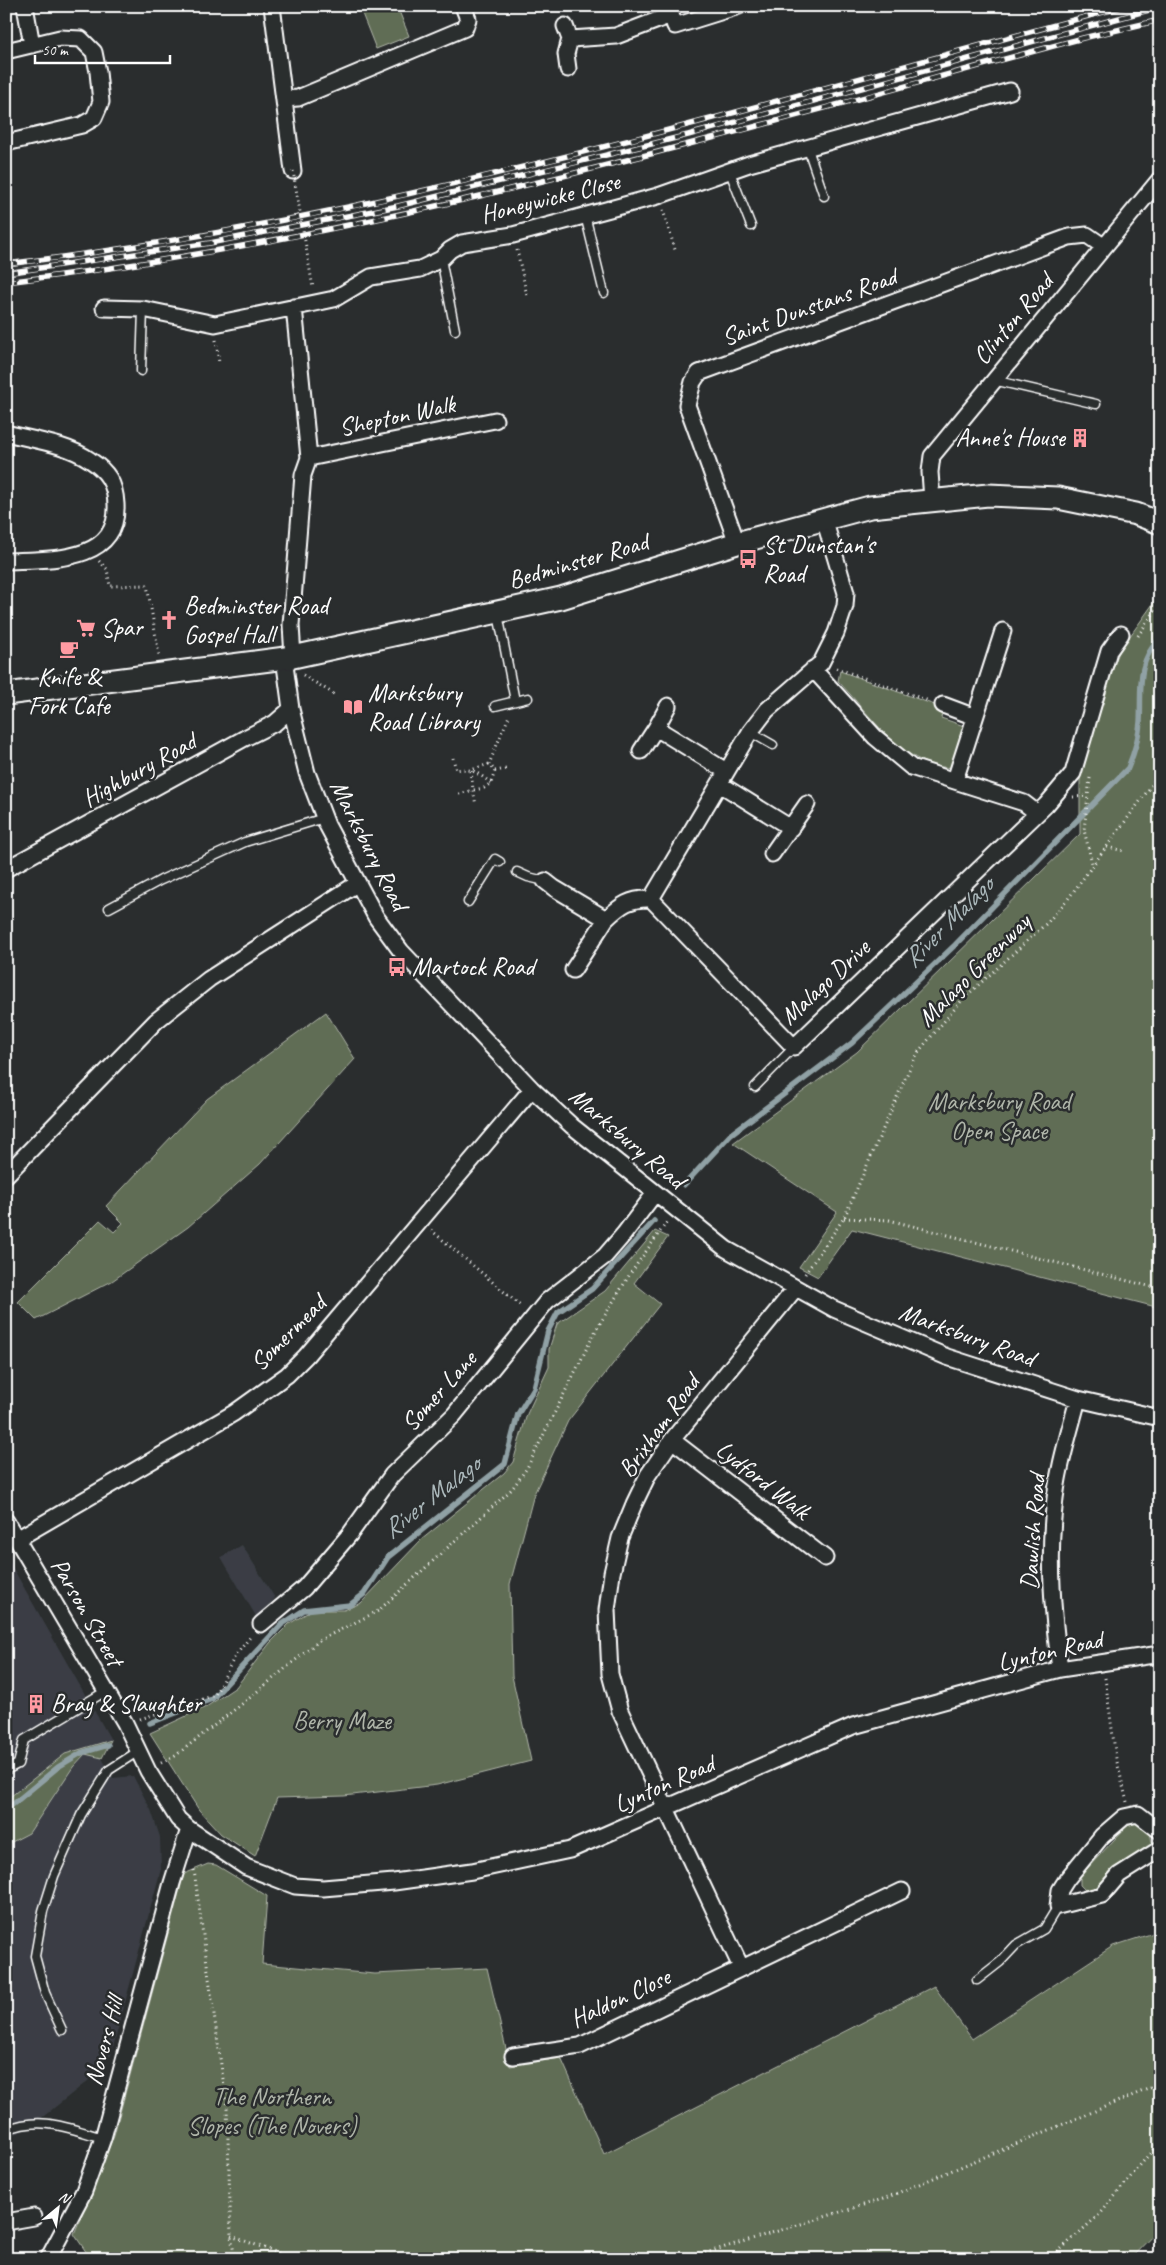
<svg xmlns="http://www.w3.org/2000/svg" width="1166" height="2265" font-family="Caveat,sans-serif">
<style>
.built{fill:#3a3e44}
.green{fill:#616d54;stroke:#b0b6aa}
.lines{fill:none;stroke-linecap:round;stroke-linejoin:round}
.stream{stroke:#90a1a5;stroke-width:5.5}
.lane-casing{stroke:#fff;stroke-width:11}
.street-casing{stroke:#fff;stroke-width:19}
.secondary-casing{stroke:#fff;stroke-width:25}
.path{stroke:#fff;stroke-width:3;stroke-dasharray:1 4;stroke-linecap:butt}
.lane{stroke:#2a2d2e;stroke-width:8}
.street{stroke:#2a2d2e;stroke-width:15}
.secondary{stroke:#2a2d2e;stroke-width:21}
.rail-casing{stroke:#fff;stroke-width:5.5}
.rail{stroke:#2a2d2e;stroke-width:4;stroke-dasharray:11;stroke-linecap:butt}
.path-bridge{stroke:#fff;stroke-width:3;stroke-dasharray:1 4;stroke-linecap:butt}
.labels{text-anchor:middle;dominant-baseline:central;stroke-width:5;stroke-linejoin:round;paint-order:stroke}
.street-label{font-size:25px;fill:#fff;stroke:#2a2d2e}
.poi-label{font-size:25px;fill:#fff;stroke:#2a2d2e;text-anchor:start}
.park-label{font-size:25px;fill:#b0b6aa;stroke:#2a2d2e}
.water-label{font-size:26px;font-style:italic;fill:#acb9bc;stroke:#2a2d2e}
</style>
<rect width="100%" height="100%" fill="#2a2d2e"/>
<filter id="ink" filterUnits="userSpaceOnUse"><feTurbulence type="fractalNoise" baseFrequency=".02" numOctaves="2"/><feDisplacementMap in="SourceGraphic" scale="10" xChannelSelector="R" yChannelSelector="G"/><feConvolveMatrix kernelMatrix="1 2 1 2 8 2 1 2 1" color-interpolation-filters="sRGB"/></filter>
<g filter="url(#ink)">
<path class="built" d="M242 1545 275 1598 257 1618 221 1557Z
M6 1556 111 1740 65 1754 6 1800Z
M85 1754 102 1758 113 1778 133 1776 151 1810 160 1837 161 1869 111 2055 94 2076 29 2128 6 2138V1845L29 1833 73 1767Z"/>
<path class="green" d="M359 6H397L409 36 376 49Z
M1160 594V1308L852 1229 818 1277 799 1267 837 1212 733 1143 857 1052 1080 834V777L1103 701 1107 681 1120 650Z
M840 671 943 708 941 718 964 726 952 768C945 767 936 767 929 764 892 750 865 709 838 681Z
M326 1012 355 1059 260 1164 188 1227 112 1281 36 1320 18 1302 100 1220 114 1232 123 1223 106 1206 207 1099Z
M655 1231 668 1237 634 1283 660 1304 568 1421 534 1494 510 1584 512 1676 531 1761 437 1785 344 1796 277 1798 255 1856 221 1834 199 1810 150 1733 206 1707 236 1687 270 1643 289 1624 312 1610H344L361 1603 421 1540 504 1473 513 1462 527 1414 549 1367V1349L557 1324 605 1291Z
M111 1740 102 1758 85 1754 73 1767 29 1833 6 1845V1800L65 1754Z
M1135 1823 1142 1824 1149 1829 1152 1842 1149 1849 1118 1867 1097 1889 1085 1890 1080 1885V1876L1084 1872 1127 1826Z
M208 1864 216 1865 267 1896 262 1964 375 1974 487 1968 510 2066 561 2058 604 2154 934 1986 972 2039 1113 1946 1160 1931V2228L1130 2259H91L74 2234 114 2135 184 1874Z"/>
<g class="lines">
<path class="stream" d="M684 1185 731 1134 852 1043 955 945 1128 768C1134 753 1139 739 1140 722 1142 690 1135 664 1160 638
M150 1723 212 1699 281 1625 304 1610 350 1605 364 1594 388 1557 505 1464 518 1414 534 1388 548 1331 558 1312 592 1289 654 1221
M6 1810 58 1767 81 1753 108 1745"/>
<g class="lane-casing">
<path id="lane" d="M808 149 824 196
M730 172 751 226
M585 215 604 293
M441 259 455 330
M141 371 143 309
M993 380 1096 404
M498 614 515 701
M495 706 528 698
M750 732 773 745
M517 872 528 877 545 881
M468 902 495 859 500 862
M109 908 161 880 245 842 324 818
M755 1087 794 1047
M6 1770 18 1764 24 1740 106 1691
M977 1980 1000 1962 1016 1945 1044 1929 1058 1906
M62 2030 45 1993 35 1956 43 1911 54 1876 81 1815 109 1770 137 1752
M6 2130C41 2115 68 2128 103 2138"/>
</g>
<g class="street-casing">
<path id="street" d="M25 6 32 45
M272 6 293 171
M668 6 675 26 739 6
M565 26 570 39 616 36 671 15
M6 51 60 38 81 39 94 52 98 72 101 102 94 118 82 125 6 143
M568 69 566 54 570 39
M284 99 298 98 465 28 468 19 463 6
M294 307 309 458
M104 308 143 309 215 324 334 299 371 277 420 269 441 259 450 250 462 243 513 235 658 196 749 164 1010 91
M6 433C33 440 67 444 90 460 107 471 115 483 116 504 119 564 48 559 6 561
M932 500 930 472 932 456 1160 179
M737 543 687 405 693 382 699 373 1069 237 1087 235 1103 246
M293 657 291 625 303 475 309 458 495 420
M284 658 291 709 307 773 327 825 376 917 401 951 532 1089 572 1126 726 1249 834 1309 947 1357 1078 1399 1160 1418
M813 669 875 737 911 767 1024 803 1037 813
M943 705 975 717
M668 706 656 728 726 771
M641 751 656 728
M955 780 1003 631
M720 784 791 828
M772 854 807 804
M6 869 245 738 275 723 291 709
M545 881 554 888 606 919C621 905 630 898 651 899L794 1047 1046 805 1073 773 1109 651 1121 634
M651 899 750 732 767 710 821 663 836 633 845 606 846 593 824 519
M573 970 606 919
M6 1175 156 1021 209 979 358 883
M672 1440 825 1558
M6 1521 125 1723 148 1771 178 1819 189 1829 246 1867 295 1886 323 1888 394 1882 472 1871 570 1850 853 1726 1060 1669 1160 1654
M17 1539 234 1413 287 1375 306 1356 532 1089
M261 1624 304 1588 350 1534 392 1475 454 1415 547 1301 605 1256 624 1234 655 1193
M1060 1669C1053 1615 1048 1562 1054 1508 1057 1471 1069 1434 1078 1399
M1160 1831 1138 1814 1124 1817 1102 1836 1067 1879 1060 1890 1058 1906 1102 1895 1119 1875 1160 1849
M741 1967 620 1711 610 1674 607 1610 612 1573 620 1538 634 1504 648 1475 672 1440 795 1289
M513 2056 580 2046 902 1891
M6 2222 34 2217
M48 2259 84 2191 103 2138 172 1883 189 1829"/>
</g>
<g class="secondary-casing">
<path id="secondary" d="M6 694 293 657 561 598 737 543 870 507 988 495 1058 498 1136 514 1160 523"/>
</g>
<path class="path" d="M663 210 676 253
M517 250 527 296
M216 340 219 363
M99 561 107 569 110 586 147 585 159 655
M1138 636 1160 603
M836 668 929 701
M303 675 337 696
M453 758 456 770C471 767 479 774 491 783
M489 764 471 770 473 790 484 788 491 783 495 771 489 764 509 716
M495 771 506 769
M1090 778 1084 830 1092 863
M459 794 473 790 476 805
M1073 797 1088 796
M1107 847 1124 851
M844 1218 889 1220 1160 1289
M431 1230 522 1307
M805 1274 844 1218 908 1072 919 1051 963 999 1048 922 1068 899 1152 785 1160 769
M1105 1678 1116 1758 1127 1802
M140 1719 215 1695 235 1656 251 1636
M161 1763 175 1756 247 1700 320 1640 378 1611 512 1489 527 1468 596 1330 630 1274 667 1222
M194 1870 227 2108 231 2236 235 2259
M231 2236 295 2259
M686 2259 883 2199 1160 2084
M1050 2259 1101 2213 1160 2141"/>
<use href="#lane" class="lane"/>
<use href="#street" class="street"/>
<use href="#secondary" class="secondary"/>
<g class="rail-casing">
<path id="rail" d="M6 264C388 220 756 104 1126 6
M6 273 210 243 398 206 688 135 1160 7
M6 282C373 239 728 133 1083 38L1160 20"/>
</g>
<use href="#rail" class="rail"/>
<path class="path-bridge" d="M293 171 313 288"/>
</g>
</g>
<defs>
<g id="building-bare" transform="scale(1.5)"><path d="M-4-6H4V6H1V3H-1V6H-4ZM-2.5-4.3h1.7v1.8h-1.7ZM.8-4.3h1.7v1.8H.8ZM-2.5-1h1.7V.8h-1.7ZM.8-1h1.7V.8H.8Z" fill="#ff9aa2" stroke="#2a2d2e" stroke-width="2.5" paint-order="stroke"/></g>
<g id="bus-bare" transform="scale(1.5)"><path d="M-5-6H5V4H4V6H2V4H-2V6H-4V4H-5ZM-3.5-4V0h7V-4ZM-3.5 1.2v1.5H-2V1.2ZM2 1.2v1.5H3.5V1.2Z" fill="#ff9aa2" stroke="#2a2d2e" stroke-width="2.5" paint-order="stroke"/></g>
<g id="church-bare" transform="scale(1.5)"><path d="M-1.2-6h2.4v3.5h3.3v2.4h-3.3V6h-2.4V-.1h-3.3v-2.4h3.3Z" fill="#ff9aa2" stroke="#2a2d2e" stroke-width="2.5" paint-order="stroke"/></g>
<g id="supermarket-bare" transform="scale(1.5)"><path d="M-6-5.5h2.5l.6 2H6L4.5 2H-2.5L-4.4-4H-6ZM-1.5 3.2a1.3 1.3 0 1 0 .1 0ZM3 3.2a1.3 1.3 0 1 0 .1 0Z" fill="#ff9aa2" stroke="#2a2d2e" stroke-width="2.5" paint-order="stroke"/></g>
<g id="cafe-bare" transform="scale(1.5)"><path d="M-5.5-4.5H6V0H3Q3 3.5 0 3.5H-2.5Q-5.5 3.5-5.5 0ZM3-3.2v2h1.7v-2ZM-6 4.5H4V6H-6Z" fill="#ff9aa2" stroke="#2a2d2e" stroke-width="2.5" paint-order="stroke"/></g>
<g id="library-bare" transform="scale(1.5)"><path d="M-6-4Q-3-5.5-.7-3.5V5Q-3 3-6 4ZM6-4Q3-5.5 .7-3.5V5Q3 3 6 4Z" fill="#ff9aa2" stroke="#2a2d2e" stroke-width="2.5" paint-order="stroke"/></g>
</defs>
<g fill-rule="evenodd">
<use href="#building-bare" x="1080" y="438"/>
<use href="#bus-bare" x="748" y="559"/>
<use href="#church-bare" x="169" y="620"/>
<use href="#supermarket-bare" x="86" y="628"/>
<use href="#cafe-bare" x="69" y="649"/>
<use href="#library-bare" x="353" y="707"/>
<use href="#bus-bare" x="397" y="967"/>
<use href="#building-bare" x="36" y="1704"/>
</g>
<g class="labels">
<g class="street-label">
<text transform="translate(550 198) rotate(-14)">Honeywicke Close</text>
<text transform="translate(809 307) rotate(-20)">Saint Dunstans Road</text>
<text transform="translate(1013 319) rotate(-50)">Clinton Road</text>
<text transform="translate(397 416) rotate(-12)">Shepton Walk</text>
<text transform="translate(578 561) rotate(-16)">Bedminster Road</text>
<text transform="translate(139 770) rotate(-29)">Highbury Road</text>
<text transform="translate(369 845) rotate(63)">Marksbury Road</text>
<text transform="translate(974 970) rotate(-45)">Malago Greenway</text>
<text transform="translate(825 982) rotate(-43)">Malago Drive</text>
<text transform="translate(627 1138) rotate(40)">Marksbury Road</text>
<text transform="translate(288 1333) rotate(-45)">Somermead</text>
<text transform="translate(967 1335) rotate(20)">Marksbury Road</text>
<text transform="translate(439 1391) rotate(-48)">Somer Lane</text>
<text transform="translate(659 1426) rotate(-54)">Brixham Road</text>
<text transform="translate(763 1480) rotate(38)">Lydford Walk</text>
<text transform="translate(1033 1532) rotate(-86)">Dawlish Road</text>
<text transform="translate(87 1612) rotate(60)">Parson Street</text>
<text transform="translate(1050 1651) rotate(-13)">Lynton Road</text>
<text transform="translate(664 1784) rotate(-24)">Lynton Road</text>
<text transform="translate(620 1998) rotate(-25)">Haldon Close</text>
<text transform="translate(104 2041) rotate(-75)">Novers Hill</text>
</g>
<g class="poi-label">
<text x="1065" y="438" text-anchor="end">Anne's House</text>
<text x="763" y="545">St Dunstan's<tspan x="763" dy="29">Road</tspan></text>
<text x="184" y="606">Bedminster Road<tspan x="184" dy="29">Gospel Hall</tspan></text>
<text x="101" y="628">Spar</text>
<text x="69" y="677" text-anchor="middle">Knife &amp;<tspan x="69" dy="29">Fork Cafe</tspan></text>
<text x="368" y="693">Marksbury<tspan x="368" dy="29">Road Library</tspan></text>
<text x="412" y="967">Martock Road</text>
<text x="51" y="1704">Bray &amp; Slaughter</text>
</g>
<g class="park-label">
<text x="999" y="1102">Marksbury Road<tspan x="999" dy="29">Open Space</tspan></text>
<text x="342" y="1721">Berry Maze</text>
<text x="272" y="2097">The Northern<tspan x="272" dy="29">Slopes (The Novers)</tspan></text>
</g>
<g class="water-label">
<text transform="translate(948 922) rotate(-45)">River Malago</text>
<text transform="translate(431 1497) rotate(-38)">River Malago</text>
</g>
</g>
<rect width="1166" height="2265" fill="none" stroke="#2a2d2e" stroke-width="25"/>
<rect x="12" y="12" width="1141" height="2240" fill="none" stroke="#fff" stroke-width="2" filter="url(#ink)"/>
<g transform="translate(58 2208) rotate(29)" stroke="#2a2d2e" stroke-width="4" paint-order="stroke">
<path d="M0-4L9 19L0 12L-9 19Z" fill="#ffffff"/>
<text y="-8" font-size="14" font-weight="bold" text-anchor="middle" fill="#ffffff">N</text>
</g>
<path d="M35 55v8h135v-8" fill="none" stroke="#ffffff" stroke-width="2.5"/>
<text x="42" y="55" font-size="15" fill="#ffffff" stroke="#2a2d2e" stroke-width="4" paint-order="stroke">50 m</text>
</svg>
